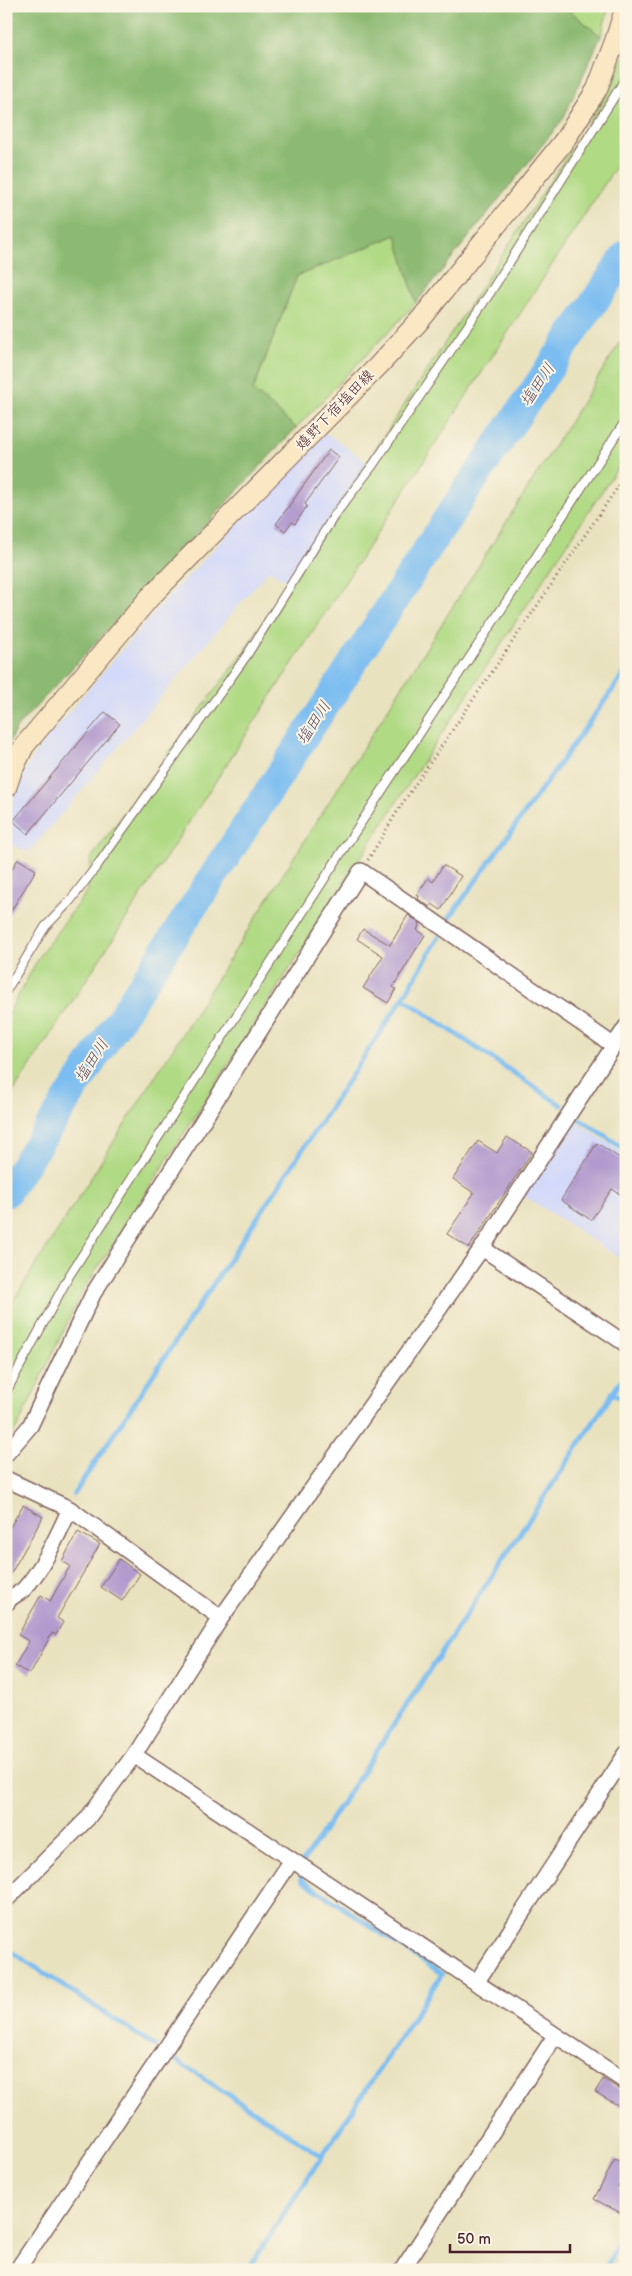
<svg xmlns="http://www.w3.org/2000/svg" width="632" height="2276" font-family="'Balsamiq Sans','Klee One',sans-serif">
<style>
.built{fill:#d3d9f9}
.green{fill:#b1da85;stroke:#7e7c58}
.forest{fill:#8cba72;stroke:#6b6c4e}
.lines{fill:none;stroke-linecap:round;stroke-linejoin:round}
.stream{stroke:#7cbdf1;stroke-width:5}
.river{stroke:#7cbdf1;stroke-width:29}
.building{fill:#b19ace}
.lane-casing{stroke:#82635f;stroke-width:10}
.street-casing{stroke:#82635f;stroke-width:18}
.secondary-casing{stroke:#82635f;stroke-width:22}
.path{stroke:#82635f;stroke-width:3;stroke-dasharray:1 4;stroke-linecap:butt}
.lane{stroke:#fff;stroke-width:8}
.street{stroke:#fff;stroke-width:15}
.secondary{stroke:#fae7c3;stroke-width:20}
.labels{text-anchor:middle;dominant-baseline:central;stroke-width:4;stroke-linejoin:round;paint-order:stroke}
.street-label{font-size:15px;fill:#4a1f2b;stroke:#fcf5e5}
.water-label{font-size:16px;font-style:italic;fill:#594e66;stroke:#fcf5e5}
</style>
<rect width="100%" height="100%" fill="#fcf5e5"/>
<filter id="ink" filterUnits="userSpaceOnUse"><feTurbulence type="fractalNoise" baseFrequency=".02" numOctaves="2"/><feDisplacementMap in="SourceGraphic" scale="10" xChannelSelector="R" yChannelSelector="G"/><feConvolveMatrix kernelMatrix="1 2 1 2 8 2 1 2 1" color-interpolation-filters="sRGB"/></filter>
<filter id="wash" filterUnits="userSpaceOnUse"><feTurbulence type="fractalNoise" baseFrequency=".0096" numOctaves="4" result="noise"/><feDisplacementMap in="SourceGraphic" scale="20" xChannelSelector="R" yChannelSelector="G"/><feGaussianBlur stdDeviation="1.12" result="paint"/><feColorMatrix in="noise" values="0 0 0 0 0 0 0 0 0 0 0 0 0 0 0 0 0 1.4 0 .05"/><feComposite in="paint" operator="in"/></filter>
<g filter="url(#wash)">
<rect width="100%" height="100%" fill="#e9e2bf"/>
<path class="built" d="M326 433 367 462 289 583 269 570 29 852 6 843V827L18 783 39 748 160 605Z
M571 1119 626 1155V1262L523 1195Z"/>
<path class="green" d="M564 6H609L601 36Z
M626 47V151L6 1103V1018L41 954 88 890 91 858 244 651 613 85Z
M396 235 416 303 296 428 253 391 297 276Z
M626 333V455L396 803 81 1294 17 1428 6 1441V1312Z"/>
<path class="forest" d="M6 6H564L601 36 563 119 416 303 396 235 297 276 253 390 296 428 17 727 6 748Z"/>
<g class="lines">
<path class="stream" d="M450 917 626 671
M439 937 403 998 561 1105
M577 1117 626 1150
M612 1393 626 1401
M74 1494 403 998
M6 1948 155 2046
M171 2057 322 2156
M247 2270 442 1974 302 1880 299 1868 626 1373
M605 2270 621 2237"/>
<path class="river" d="M6 1193 445 522 626 255"/>
</g>
<g id="blocks">
<path class="building" d="M329 450 339 457 305 504 307 506 295 524 292 522 285 531 276 524Z
M105 712 120 724 28 834 13 821Z
M18 859 36 870 6 919V879Z
M443 865 461 876 441 910 432 904 430 907 418 899 419 896 417 895 428 878 433 882Z
M408 915 420 923 417 930 425 935 393 987 396 989 388 1003 363 988 383 956 357 939 363 929 390 945Z
M507 1137 532 1152 469 1248 447 1234 474 1193 453 1179 478 1141 497 1153Z
M597 1143 626 1162V1198L612 1189 591 1220 561 1200Z
M23 1505 43 1517 6 1582V1534Z
M78 1532 100 1544 57 1618 63 1622 56 1635 52 1633 30 1674 15 1666 29 1641 18 1635 41 1595 50 1601 70 1566 62 1561Z
M119 1559 140 1574 122 1601 101 1587Z
M603 2079 626 2093V2110L595 2092Z
M615 2159 626 2164V2172L618 2187 626 2191V2204L621 2213 594 2199Z"/>
</g>
</g>
<g filter="url(#ink)">
<use href="#blocks" fill-opacity="0" stroke="#82635f" stroke-width="1"/>
<g class="lines">
<g class="lane-casing">
<path id="lane" d="M6 991 45 927 70 901 99 863 247 655 334 516 373 465 490 293 626 78
M6 1392 69 1276 341 853 626 420"/>
</g>
<g class="street-casing">
<path id="street" d="M482 1248 626 1344
M6 1454 30 1426 93 1294 361 871 613 1045
M6 1479 70 1509 221 1618
M6 1604C13 1593 17 1596 24 1589 44 1567 57 1536 70 1509
M134 1755 626 2082
M6 1900 87 1819 134 1755 221 1618 482 1248 626 1027
M476 1983 626 1754
M17 2270 292 1860
M402 2270 555 2036"/>
</g>
<g class="secondary-casing">
<path id="secondary" d="M6 788 11 773 24 746 150 597 379 365 421 319 564 141 597 89 615 41 626 6"/>
</g>
<path class="path" d="M368 860 400 807 626 475"/>
<use href="#lane" class="lane"/>
<use href="#street" class="street"/>
<use href="#secondary" class="secondary"/>
</g>
</g>
<g class="labels">
<g class="street-label">
<text transform="translate(335 410) rotate(-46)">嬉野下宿塩田線</text>
</g>
<g class="water-label">
<text transform="translate(538 385) rotate(-56)">塩田川</text>
<text transform="translate(314 723) rotate(-57)">塩田川</text>
<text transform="translate(92 1061) rotate(-57)">塩田川</text>
</g>
</g>
<rect width="632" height="2276" fill="none" stroke="#fcf5e5" stroke-width="25"/>
<path d="M450 2244v8h120v-8" fill="none" stroke="#4a1f2b" stroke-width="2.5"/>
<text x="457" y="2244" font-size="15" fill="#4a1f2b" stroke="#fcf5e5" stroke-width="4" paint-order="stroke">50 m</text>
</svg>
